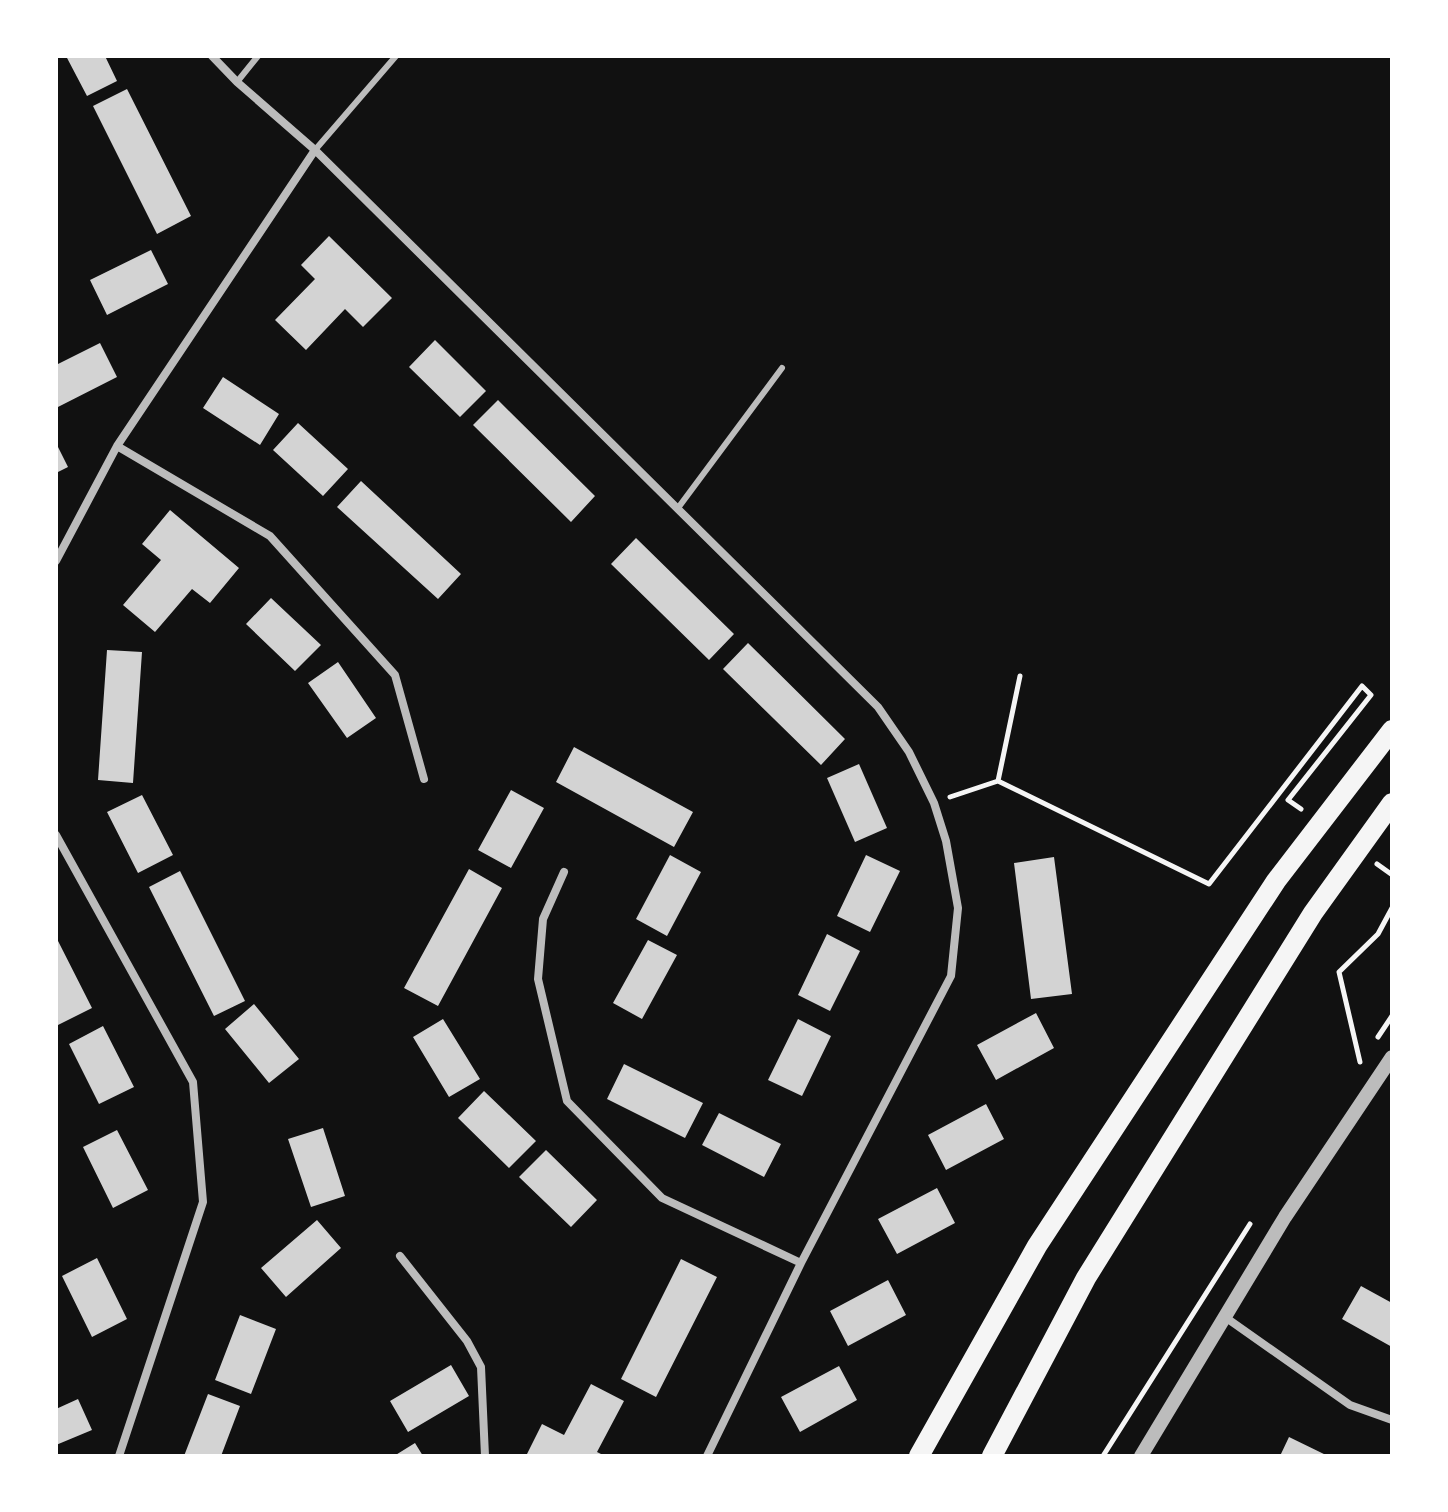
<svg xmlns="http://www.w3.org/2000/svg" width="1448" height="1512" font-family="Arial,sans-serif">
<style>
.building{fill:#d3d3d3}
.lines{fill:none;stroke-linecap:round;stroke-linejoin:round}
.path{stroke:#f5f5f5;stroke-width:5}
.service{stroke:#bcbcbc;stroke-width:6}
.minor{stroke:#bcbcbc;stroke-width:8}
.tertiary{stroke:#bcbcbc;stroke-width:14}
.primary{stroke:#f5f5f5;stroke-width:20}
</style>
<rect width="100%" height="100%" fill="#111"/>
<path class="building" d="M66 56H105L117 81 87 96Z
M127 89 191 216 157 234 93 106Z
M329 236 392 298 363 327 345 309 306 350 275 320 315 279 301 265Z
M151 250 168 284 107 315 90 280Z
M435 340 486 391 460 417 409 367Z
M100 343 117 377 56 408V365Z
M223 377 279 414 260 445 203 408Z
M498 400 595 496 571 522 473 425Z
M298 423 348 469 323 496 273 450Z
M56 443 68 467 56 473Z
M361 481 461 574 438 599 337 507Z
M170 510 239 568 210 603 192 589 155 632 123 605 161 560 142 544Z
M636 538 734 634 709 660 611 564Z
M271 598 321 645 295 671 246 624Z
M748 643 845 739 821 765 723 669Z
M107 650 142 652 133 783 98 780Z
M338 662 376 718 347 738 308 683Z
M574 747 693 812 674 847 556 782Z
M859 764 887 828 855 842 827 778Z
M511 790 544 808 511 868 478 850Z
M142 795 173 855 138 873 107 812Z
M670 855 701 872 667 936 636 919Z
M866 855 900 871 870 932 837 916Z
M1054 857 1072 994 1031 999 1014 863Z
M469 869 502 888 438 1006 404 988Z
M180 871 245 1001 214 1016 149 887Z
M827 934 860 951 830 1011 798 995Z
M56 937 92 1008 56 1026Z
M648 940 677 955 642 1019 613 1003Z
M254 1004 299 1059 269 1083 225 1029Z
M1036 1013 1054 1048 996 1080 977 1045Z
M443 1019 480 1079 449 1097 413 1037Z
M798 1019 831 1036 802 1096 768 1080Z
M103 1026 134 1087 99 1104 69 1044Z
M624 1064 703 1103 685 1138 607 1099Z
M484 1091 536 1141 509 1168 458 1118Z
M986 1104 1004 1139 946 1170 928 1135Z
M719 1113 781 1144 764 1177 702 1145Z
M323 1128 345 1196 311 1207 288 1139Z
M117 1130 148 1190 113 1208 83 1147Z
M546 1150 597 1200 571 1227 519 1177Z
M937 1188 955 1223 897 1254 878 1219Z
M317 1220 341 1248 286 1297 261 1268Z
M97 1258 127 1319 92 1337 62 1276Z
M681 1259 717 1277 656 1397 621 1379Z
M888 1280 906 1315 848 1346 830 1311Z
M1361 1286 1392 1303V1347L1342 1319Z
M240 1315 276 1329 251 1394 215 1380Z
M451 1365 469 1396 408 1432 390 1401Z
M839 1366 857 1400 800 1432 781 1397Z
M591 1384 624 1401 597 1452 605 1456H526L542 1424 564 1435Z
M208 1394 240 1406 221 1456H184Z
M78 1399 92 1430 56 1445V1409Z
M1289 1437 1328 1456H1280Z
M415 1443 423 1456H394Z"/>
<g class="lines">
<path class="path" d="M998 781 1020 676
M950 797 998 781 1209 884 1362 686 1371 695 1288 800 1301 809
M1377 864 1391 874 1392 872
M1378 1037 1392 1016
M1360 1062 1339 972 1378 934 1392 908
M1103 1456 1250 1224"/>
<path class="service" d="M237 82 258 56
M315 150 396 56
M678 508 782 368"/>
<path class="minor" d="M212 56 237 82 315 150 878 707 909 752 934 803 946 841 958 908 951 976 801 1263 707 1456
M117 446 270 536 395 675 424 779
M56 561 117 446 315 150
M56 835 193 1082 203 1202 119 1456
M564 872 543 919 538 979 567 1101 662 1198 801 1263
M400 1256 467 1341 481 1367 485 1456
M1225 1317 1350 1405 1392 1420"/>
<path class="tertiary" d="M1141 1456 1285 1217 1392 1057"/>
<path class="primary" d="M919 1456 1037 1246 1276 881 1392 730
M992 1456 1086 1278 1313 913 1392 803"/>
</g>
<rect width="1448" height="1512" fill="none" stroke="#ffffff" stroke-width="116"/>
</svg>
